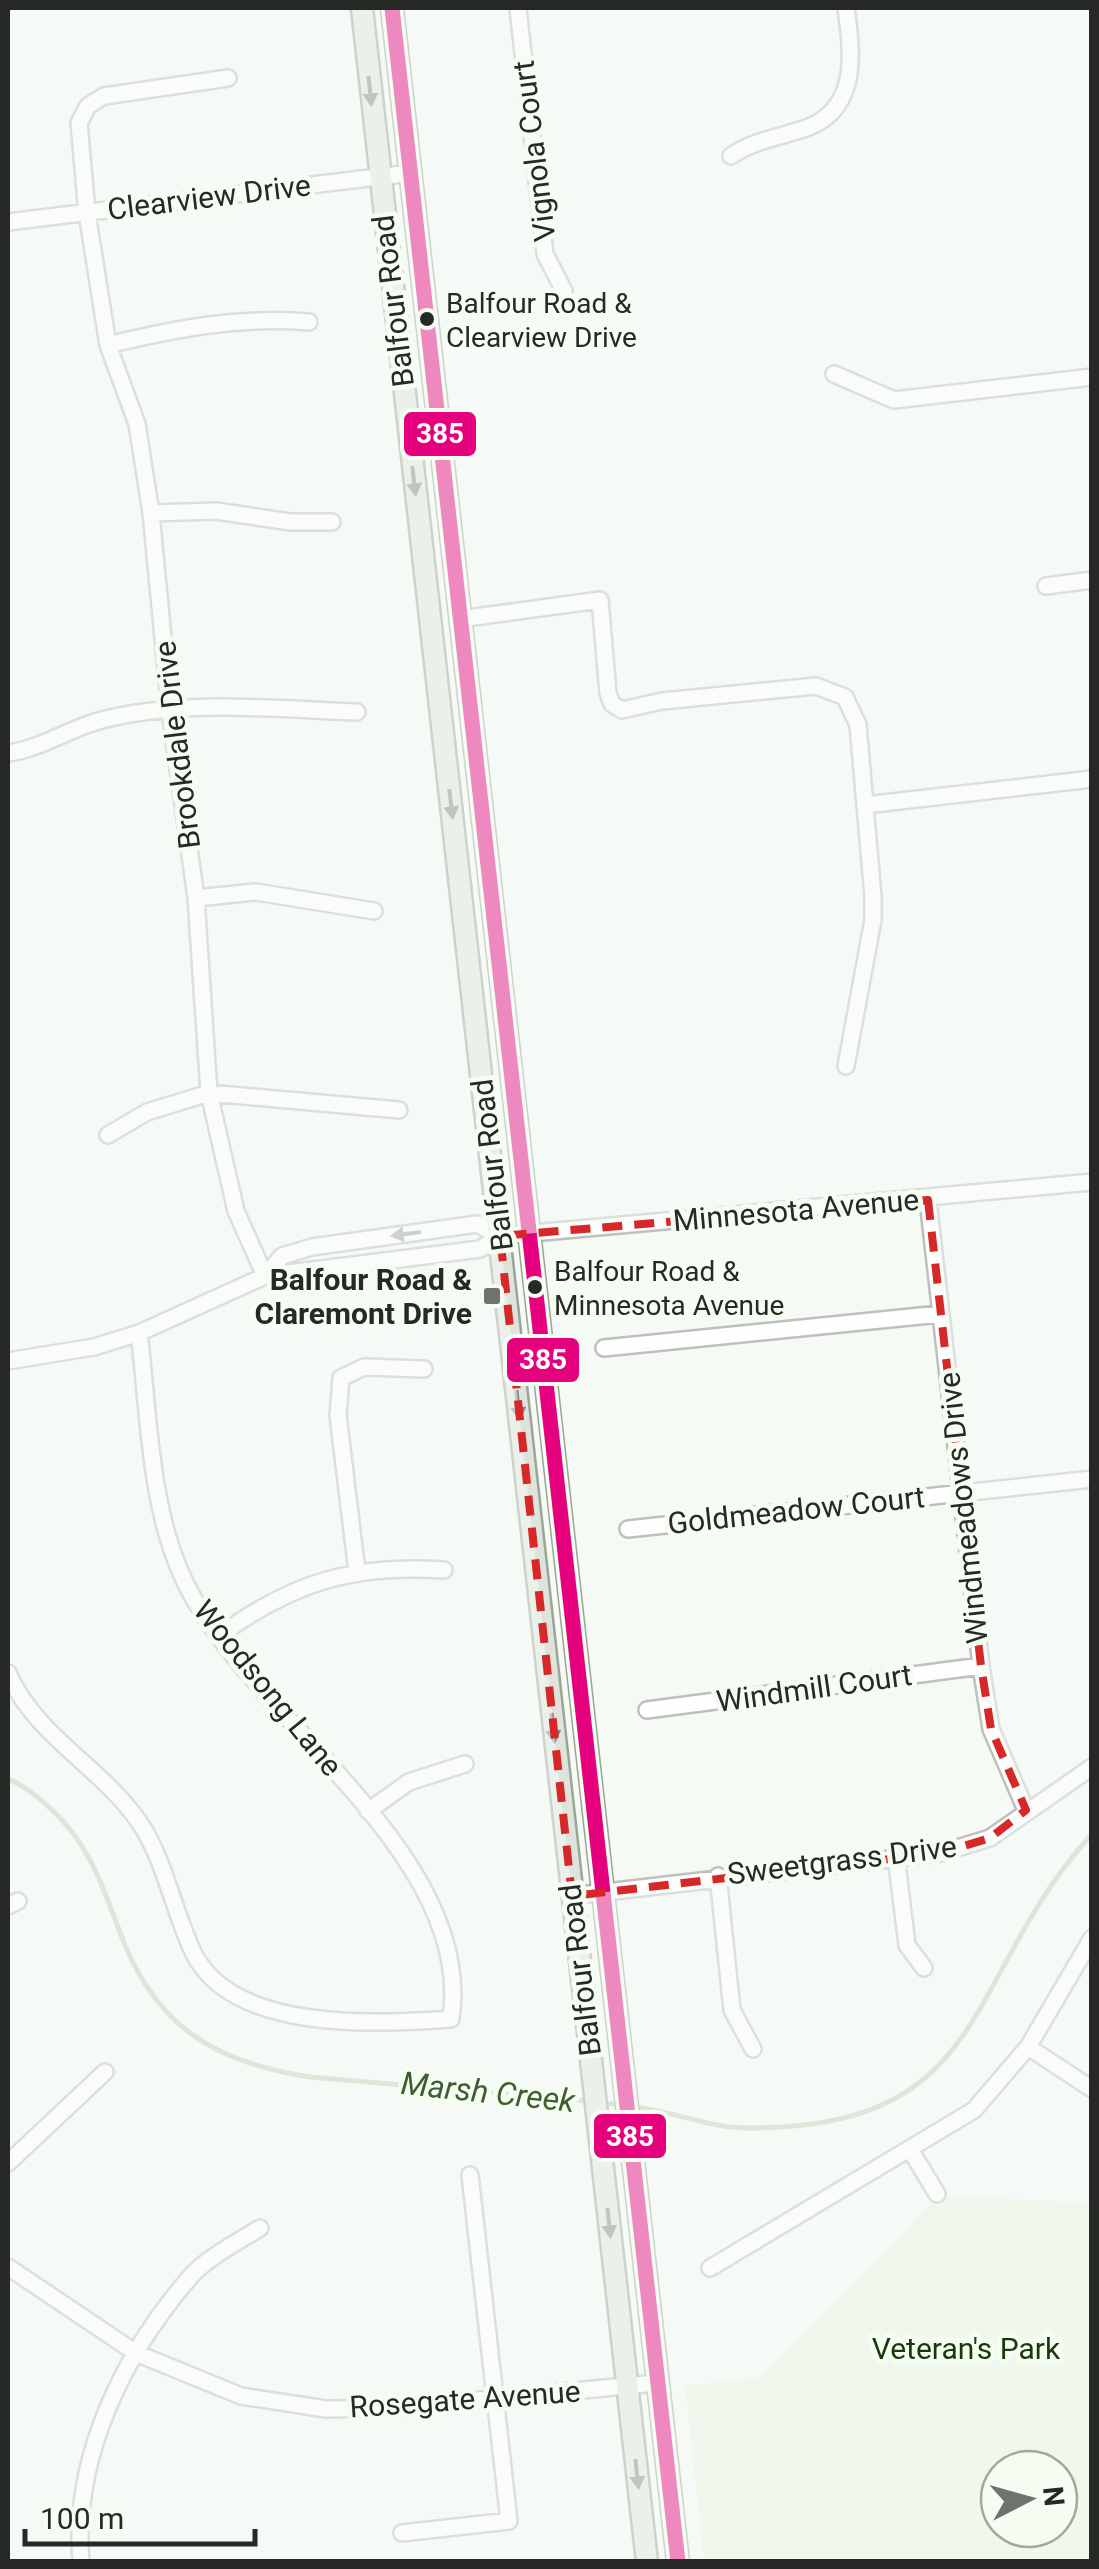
<svg xmlns="http://www.w3.org/2000/svg" width="1099" height="2569" font-family="Roboto,sans-serif">
<style>
.park{fill:#e9f7e4;fill-rule:evenodd}
.lines{fill:none;stroke-linecap:round;stroke-linejoin:round}
.stream{stroke:#bdceb7;stroke-width:5}
.minor-casing{stroke:#bdc0bc;stroke-width:20}
.major-casing{stroke:#9aa596;stroke-width:25}
.minor{stroke:#fefefe;stroke-width:15}
.major{stroke:#dee4dc;stroke-width:20}
.bus-1-casing{stroke:#f5fdf2;stroke-width:22}
.bus-1{stroke:#e5007d;stroke-width:15}
.oneway{fill:#828680}
.oneway2{fill:#9d9e9c}
.marked{fill:none;stroke:#d62828;stroke-width:8;stroke-dasharray:20 12;stroke-linejoin:round}
.bus-dot{fill:#262925;stroke:#f5fdf2;stroke-width:4}
.poi-dot{fill:#6f726e;stroke:#f5fdf2;stroke-width:4}
.labels{text-anchor:middle;dominant-baseline:central;stroke-width:10;stroke-linejoin:round;paint-order:stroke}
.bus-label{font-size:28px;fill:#262925;stroke:#f5fdf2;text-anchor:start}
.street-label{font-size:30px;fill:#262925;stroke:#f5fdf2}
.poi-label{font-size:30px;font-weight:bold;fill:#262925;stroke:#f5fdf2;text-anchor:end}
.park-label{font-size:30px;fill:#1a380b;stroke:#f5fdf2}
.water-label{font-size:32px;font-style:italic;fill:#3e5e31;stroke:#f5fdf2}
.line-badge{stroke:#f5fdf2;stroke-width:4}
.badge-label{font-size:28px;text-anchor:middle;font-weight:bold;fill:#fff}
</style>
<rect width="100%" height="100%" fill="#f6faf5"/>
<path class="park" d="M939 2195 1091 2203V2561H704L685 2386 759 2377ZM999 2469H1059V2529H999Z"/>
<g class="lines">
<path class="stream" d="M8 1779C24 1785 39 1798 51 1809 88 1843 101 1882 118 1927 152 2024 211 2062 310 2077L589 2101
M600 2103 624 2105
M634 2107C672 2111 710 2128 747 2128 995 2129 961 1977 1092 1834"/>
<g class="minor-casing">
<path id="minor" d="M518 8 545 254 564 291
M228 78 104 96 88 106 79 123 87 213 108 345 137 424 151 513 170 711 196 898 209 1093 236 1211 265 1276
M731 156C751 142 774 138 797 131 859 115 853 58 846 8
M8 222 410 173
M108 345C174 329 240 316 309 322
M834 374 894 400 1092 377
M151 513 216 511 290 522H332
M1046 586 1092 580
M460 619 600 600 608 693 612 704 622 710 662 701 816 686 845 697 858 725 873 896V920L846 1066
M8 753C41 749 70 728 102 720 183 699 274 709 357 712
M865 805 1092 779
M196 898 256 892 374 911
M108 1135 147 1112 209 1093 399 1110
M928 1200 981 1666 991 1729 1026 1810
M265 1276 282 1256 312 1247 477 1224 500 1236
M604 1348 940 1314
M8 1361 94 1347 139 1333 265 1276 480 1249 500 1236 1092 1182
M628 1529 1092 1479
M357 1572 338 1415 341 1378 364 1367 424 1369
M219 1636C292 1582 354 1564 444 1570
M8 1673C35 1735 98 1765 137 1819 164 1856 173 1910 193 1952 232 2033 377 2024 451 2019 476 1853 249 1718 184 1580 149 1506 149 1413 139 1333
M647 1710 981 1666
M368 1811 409 1782 465 1764
M896 1856 907 1945 924 1968
M718 1876 732 2010 753 2049
M572 1896 941 1853 990 1838 1092 1767
M8 1906 18 1901
M1028 2047 1092 2089
M911 2151 937 2194
M8 2163 105 2072
M8 2267 136 2353 241 2396 326 2409 394 2408 657 2383
M710 2268 974 2110 1028 2047 1092 1938
M402 2533 509 2521 470 2175
M81 2562C72 2458 124 2353 191 2276 208 2257 238 2242 260 2228"/>
</g>
<g class="major-casing">
<path id="major" d="M362 8 647 2562
M392 8 678 2562"/>
</g>
<use href="#minor" class="minor"/>
<use href="#major" class="major"/>
<g class="bus-1-casing">
<path id="bus-1" d="M392 8 678 2562"/>
</g>
<use href="#bus-1" class="bus-1"/>
</g>
<defs><path id="oneway-solid" d="M-6-.8H1V-3.2L6.5 0L1 3.2V.8H-6Z" transform="scale(2.5)"/></defs>
<g class="oneway">
<use href="#oneway-solid" transform="translate(370 91) rotate(84)"/>
<use href="#oneway-solid" transform="translate(414 481) rotate(83)"/>
<use href="#oneway-solid" transform="translate(451 804) rotate(83)"/>
<use href="#oneway-solid" transform="translate(518 1405) rotate(84)"/>
<use href="#oneway-solid" transform="translate(553 1728) rotate(84)"/>
<use href="#oneway-solid" transform="translate(609 2223) rotate(84)"/>
<use href="#oneway-solid" transform="translate(637 2474) rotate(84)"/>
</g>
<use class="oneway2" href="#oneway-solid" transform="translate(406 1234) rotate(172)"/>
<path d="M0 0H1099V2569H0ZM928 1200 981 1666 991 1729 1026 1810 990 1838 941 1853 572 1896 500 1236Z" fill="#f6faf5" fill-opacity=".55" fill-rule="evenodd"/>
<path class="marked" d="M928 1200 981 1666 991 1729 1026 1810 990 1838 941 1853 572 1896 500 1236Z"/>
<g class="bus-dot">
<circle cx="427" cy="319" r="9"/>
<circle cx="535" cy="1287" r="9"/>
</g>
<rect class="poi-dot" x="482" y="1286" width="20" height="20" rx="5"/>
<g class="labels">
<g class="bus-label">
<text x="446" y="303">Balfour Road &amp;<tspan x="446" dy="34">Clearview Drive</tspan></text>
<text x="554" y="1271">Balfour Road &amp;<tspan x="554" dy="34">Minnesota Avenue</tspan></text>
</g>
<g class="street-label">
<text transform="translate(534 151) rotate(-97)">Vignola Court</text>
<text transform="translate(209 197) rotate(-7)">Clearview Drive</text>
<text transform="translate(393 301) rotate(-97)">Balfour Road</text>
<text transform="translate(177 745) rotate(-97)">Brookdale Drive</text>
<text transform="translate(492 1165) rotate(-97)">Balfour Road</text>
<text transform="translate(796 1210) rotate(-5)">Minnesota Avenue</text>
<text transform="translate(963 1508) rotate(-96)">Windmeadows Drive</text>
<text transform="translate(796 1510) rotate(-6)">Goldmeadow Court</text>
<text transform="translate(268 1688) rotate(51)">Woodsong Lane</text>
<text transform="translate(814 1688) rotate(-8)">Windmill Court</text>
<text transform="translate(842 1860) rotate(-7)">Sweetgrass Drive</text>
<text transform="translate(580 1970) rotate(-97)">Balfour Road</text>
<text transform="translate(465 2399) rotate(-4)">Rosegate Avenue</text>
</g>
<g class="poi-label">
<text x="472" y="1279">Balfour Road &amp;<tspan x="472" dy="34">Claremont Drive</tspan></text>
</g>
<g class="park-label">
<text x="966" y="2348">Veteran's Park</text>
</g>
<g class="water-label">
<text transform="translate(488 2092) rotate(6)">Marsh Creek</text>
</g>
</g>
<g class="line-badge">
<rect x="402" y="410" width="76" height="48" rx="10" fill="#e5007d"/>
<rect x="505" y="1336" width="76" height="48" rx="10" fill="#e5007d"/>
<rect x="592" y="2112" width="76" height="48" rx="10" fill="#e5007d"/>
</g>
<g class="badge-label">
<text x="440" y="443">385</text>
<text x="543" y="1369">385</text>
<text x="630" y="2146">385</text>
</g>
<rect width="1099" height="2569" fill="none" stroke="#262925" stroke-width="20"/>
<g transform="translate(1029 2499) rotate(84)"><circle r="48" fill="#f5fdf2" stroke="#a2a8a0" stroke-width="2.5"/>
<path d="M0-8L18 38L0 25L-18 38Z" fill="#6f726e"/>
<text y="-15" font-size="28" font-weight="bold" text-anchor="middle" fill="#262925">N</text>
</g>
<path d="M25 2529v15h230v-15" fill="none" stroke="#262925" stroke-width="5"/>
<text x="40" y="2529" font-size="30" fill="#262925" stroke="#f5fdf2" stroke-width="8" paint-order="stroke">100 m</text>
</svg>
